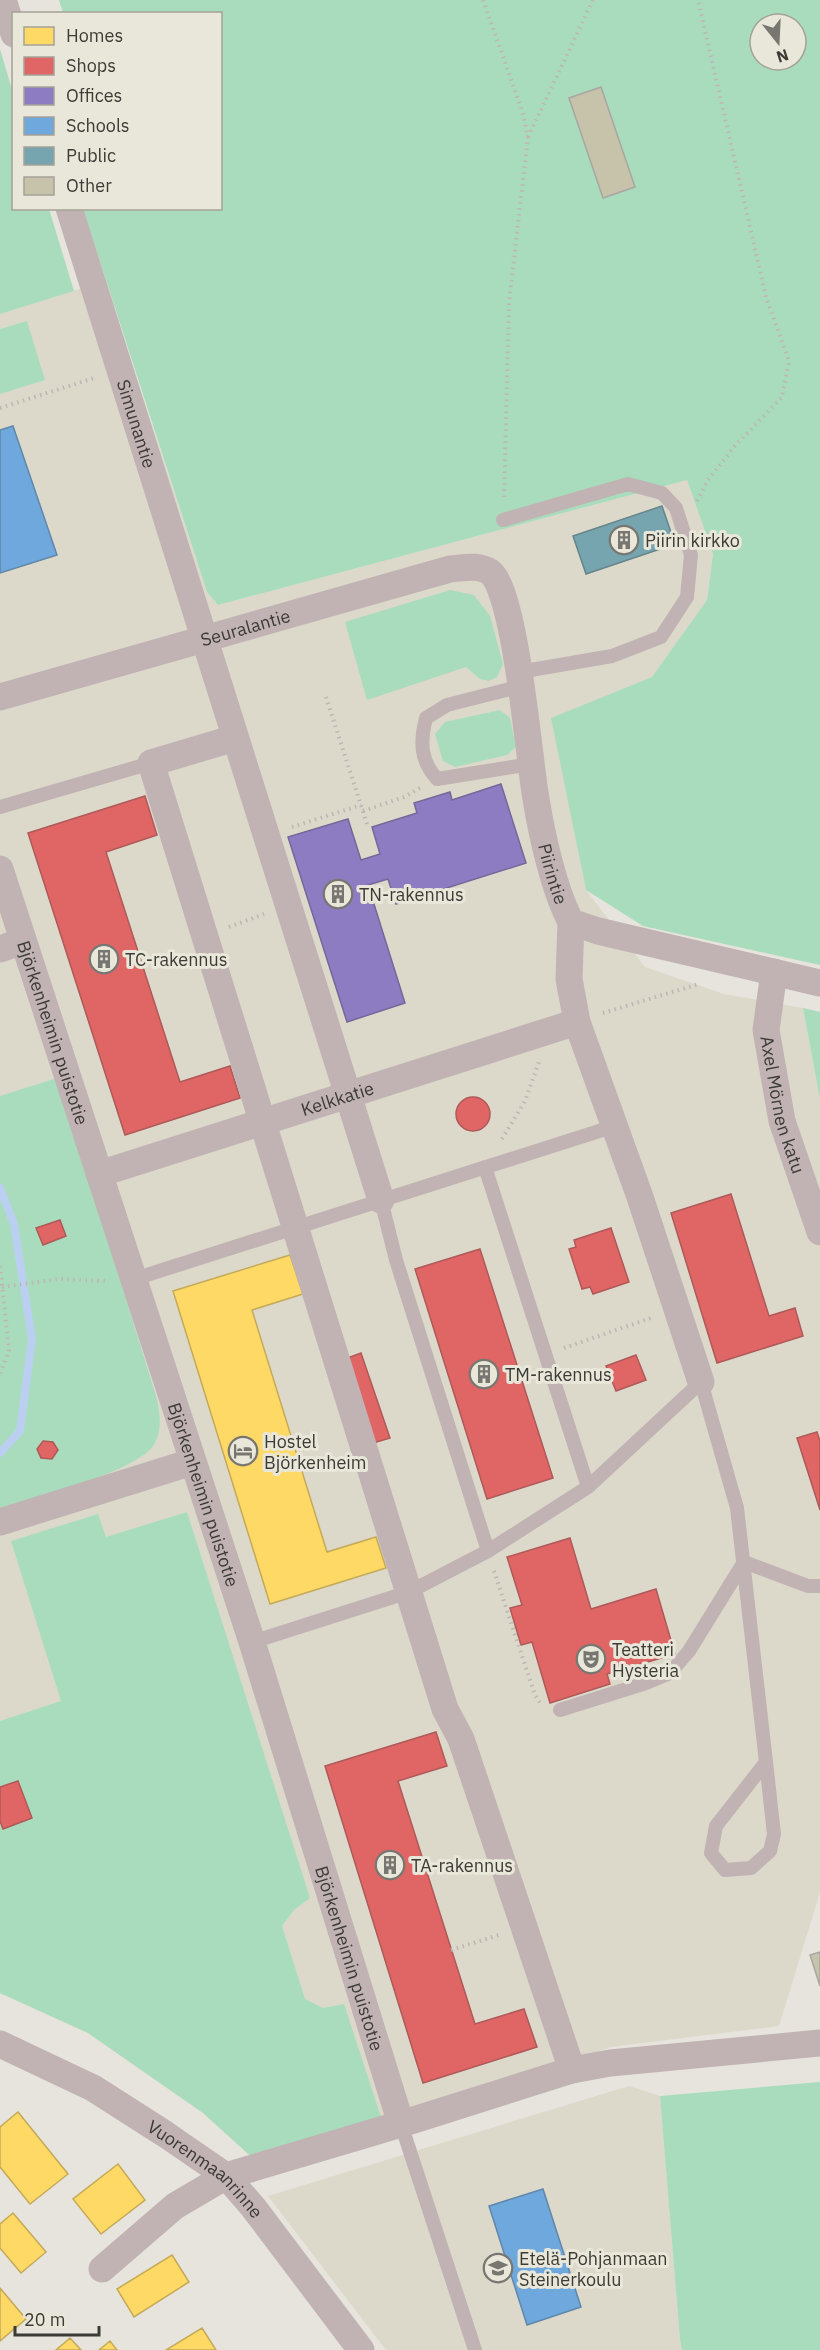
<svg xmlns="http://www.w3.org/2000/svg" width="820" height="2350" font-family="'IBM Plex Sans',sans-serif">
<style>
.built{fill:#dcd9cb}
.green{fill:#a9dcbd;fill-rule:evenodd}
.homes{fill:#ffd966;stroke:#c4aa58;stroke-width:1.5}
.shops{fill:#e06666;stroke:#af5958;stroke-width:1.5}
.offices{fill:#8e7cc3;stroke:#756899;stroke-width:1.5}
.schools{fill:#6fa8dc;stroke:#6087aa;stroke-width:1.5}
.public{fill:#76a5af;stroke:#65858b;stroke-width:1.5}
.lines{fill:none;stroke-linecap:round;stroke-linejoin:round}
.stream{stroke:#bbd0f0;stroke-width:8}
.building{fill:#c7c2aa;stroke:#a8a6a1;stroke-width:1.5}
.path{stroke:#beb5b4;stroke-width:4;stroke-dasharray:1.5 4.5;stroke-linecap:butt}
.service{stroke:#c1b3b3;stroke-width:14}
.minor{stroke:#c1b3b3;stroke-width:27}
.labels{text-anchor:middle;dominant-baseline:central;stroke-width:6;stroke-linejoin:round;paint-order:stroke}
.street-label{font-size:18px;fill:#3c3b36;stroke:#e9e7d9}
.poi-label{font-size:18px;fill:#3c3b36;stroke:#e9e7d9;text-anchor:start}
</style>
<rect width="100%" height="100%" fill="#e6e4dc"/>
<path class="built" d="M105 281 207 592 218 605 687 480 713 554 707 600 652 677 552 718 586 890 645 967 724 994 803 1008 820 1099V1892L779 2026 611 2047 257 2162 203 2113 88 2033 0 1993V314Z
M629 2086 660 2096 680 2340 682 2350H386L268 2196Z"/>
<path class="green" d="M59 0H820V965L643 926 586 890 551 718 652 677 707 600 713 554 687 480 218 605 207 592 83 209 220 208V14L63 13ZM760 24H796V60H760Z
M0 49 13 93 14 208 49 209 74 291 0 314Z
M27 321 45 380 0 394V329Z
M450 590 474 595 490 616 503 664 497 677 489 681 480 679 466 667 367 700 345 622Z
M500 710 510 718 516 747 507 755 455 767 443 761 435 734 445 722Z
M803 1008 820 1012V1099Z
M57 1078 157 1399C160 1415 162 1428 155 1443 140 1472 33 1497 0 1508V1096Z
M187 1512 310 1898 294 1910 282 1926 305 1999 323 2008 344 2004 383 2123 257 2162 203 2113 88 2033 0 1993V1721L61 1701 11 1541 98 1514 106 1537Z
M820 2082V2350H682L680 2340 660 2096Z"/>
<path class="homes" d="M290 1255 303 1294 252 1310 327 1552 376 1537 386 1568 270 1604 173 1291Z
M18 2112 68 2174 30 2204 0 2167V2127Z
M118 2164 145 2200 101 2234 73 2199Z
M13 2213 46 2252 21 2273 0 2248V2224Z
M172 2255 189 2282 134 2317 117 2289Z
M0 2288 26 2319 0 2341Z
M202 2328 216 2350H166Z
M70 2338 81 2350H56Z
M110 2341 117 2350H99Z"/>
<path class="shops" d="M145 796 157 835 106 852 180 1082 230 1066 240 1098 125 1135 28 833Z
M456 1114a17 17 0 1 1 34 0a17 17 0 1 1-34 0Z
M731 1194 769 1316 795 1308 803 1336 717 1363 671 1213Z
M60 1220 66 1236 43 1245 36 1228Z
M611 1228 629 1282 593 1294 590 1287 582 1289 569 1249 576 1247 574 1240Z
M480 1249 553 1478 487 1499 415 1269Z
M361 1353 390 1438 373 1443 345 1359Z
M636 1355 646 1380 616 1391 606 1366Z
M817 1432 820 1441V1510L797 1438Z
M43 1441 53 1442 58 1450 52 1459 41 1458 37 1449Z
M570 1538 591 1609 656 1589 675 1654 607 1674 610 1684 550 1703 532 1642 521 1645 510 1608 522 1605 507 1557Z
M436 1732 447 1766 398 1781 475 2024 524 2009 537 2047 423 2083 325 1766Z
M18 1781 32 1818 3 1829 0 1821V1787Z"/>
<path class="offices" d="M501 784 526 863 396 904 388 879 368 885 405 1003 347 1022 288 837 348 819 361 860 380 854 372 827 417 813 414 803 450 792 452 800Z"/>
<path class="schools" d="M13 426 57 555 0 573V430Z
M543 2189 581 2307 527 2325 489 2206Z"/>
<path class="public" d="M662 506 675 544 586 574 573 536Z"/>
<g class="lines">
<path class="stream" d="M0 1188 14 1224 32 1339 20 1431 0 1453"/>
</g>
<path class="building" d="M601 87 635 187 603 198 569 98Z
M820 1952V1986L810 1955Z"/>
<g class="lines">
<path class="path" d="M483 0 523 113 528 137 509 303 504 500
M528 137 593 0
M0 408 94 378
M697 501 708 480 734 447 782 397 789 361 766 297 698 0
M326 697 367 824
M363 811 404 797 420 788
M292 827 361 805
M229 927 264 914
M603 1013 699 984
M502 1139 525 1101 539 1062
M0 1266 9 1351 0 1374
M2 1287 59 1279 107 1281
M564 1348 651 1318
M494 1571 535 1695 540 1703
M451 1950 499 1935"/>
<path class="service" d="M503 520 628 484 662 493 676 508 691 555 687 597 661 637 612 656 519 672
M522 686 447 705 426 718C420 741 420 760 437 779L531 764
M0 807 151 763
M485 1167 588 1487
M381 1200 396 1260 488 1551
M134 1279 615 1126
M744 1562 808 1586H820
M252 1642 409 1592 488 1551 588 1487 701 1382 737 1508 766 1762 716 1826 711 1853 725 1870 751 1868 770 1851 774 1834 766 1762
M560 1710 646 1683 670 1673 689 1651 744 1562
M401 2124 475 2350"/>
<g class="minor">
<path d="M3 0 14 34"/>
<path id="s1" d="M69 208 381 1200"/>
<path id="s2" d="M0 697 450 569C464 568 478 564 490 572 516 592 529 761 536 799 542 836 554 890 571 922L598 931 820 983"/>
<path d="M235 738 151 763 445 1709 461 1739 572 2070"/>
<path id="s3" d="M0 869 252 1642 401 2124"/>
<path d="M571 922 569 979 577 1022 640 1197 701 1382"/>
<path d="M0 949 23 941"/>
<path id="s4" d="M774 972 766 1030 782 1121 820 1232"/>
<path id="s5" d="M99 1174 577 1022"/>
<path d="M0 1522 192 1462"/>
<path id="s6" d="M0 2044 93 2088 165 2134 226 2176 253 2207 361 2350"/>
<path d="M102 2269 175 2206 226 2176 401 2124 572 2070 610 2063 820 2043"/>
</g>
</g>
<defs>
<g id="building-ring" transform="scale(1.5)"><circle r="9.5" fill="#e9e7d9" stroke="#787670" stroke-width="1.5"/><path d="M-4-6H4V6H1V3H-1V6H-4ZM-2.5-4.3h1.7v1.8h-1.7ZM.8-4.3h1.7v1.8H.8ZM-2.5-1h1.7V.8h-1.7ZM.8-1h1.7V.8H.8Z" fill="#787670"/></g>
<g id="hotel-ring" transform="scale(1.5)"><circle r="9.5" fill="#e9e7d9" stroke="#787670" stroke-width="1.5"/><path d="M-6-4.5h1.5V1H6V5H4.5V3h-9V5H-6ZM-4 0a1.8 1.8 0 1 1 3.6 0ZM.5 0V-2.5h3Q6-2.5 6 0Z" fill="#787670"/></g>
<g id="theatre-ring" transform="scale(1.5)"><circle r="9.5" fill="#e9e7d9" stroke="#787670" stroke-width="1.5"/><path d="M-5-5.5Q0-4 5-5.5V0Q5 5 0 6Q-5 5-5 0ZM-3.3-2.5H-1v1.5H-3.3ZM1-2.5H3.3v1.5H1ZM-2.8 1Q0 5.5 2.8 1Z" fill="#787670"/></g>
<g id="school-ring" transform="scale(1.5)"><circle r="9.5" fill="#e9e7d9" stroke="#787670" stroke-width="1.5"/><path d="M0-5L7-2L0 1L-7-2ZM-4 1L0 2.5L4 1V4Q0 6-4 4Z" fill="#787670"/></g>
</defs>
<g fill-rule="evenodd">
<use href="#building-ring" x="624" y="540"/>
<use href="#building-ring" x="338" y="894"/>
<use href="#building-ring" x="104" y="959"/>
<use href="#building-ring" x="484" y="1374"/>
<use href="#hotel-ring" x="243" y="1451"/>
<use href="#theatre-ring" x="591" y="1659"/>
<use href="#building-ring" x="390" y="1865"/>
<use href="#school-ring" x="498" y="2268"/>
</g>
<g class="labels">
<g class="street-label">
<text stroke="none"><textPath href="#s1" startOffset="226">Simunantie</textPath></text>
<text stroke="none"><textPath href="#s2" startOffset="255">Seuralantie</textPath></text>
<text stroke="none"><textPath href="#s2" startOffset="819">Piirintie</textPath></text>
<text stroke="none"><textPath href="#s3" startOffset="172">Björkenheimin puistotie</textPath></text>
<text stroke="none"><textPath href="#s5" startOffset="250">Kelkkatie</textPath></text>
<text stroke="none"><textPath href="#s4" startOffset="135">Axel Mörnen katu</textPath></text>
<text stroke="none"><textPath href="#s3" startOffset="658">Björkenheimin puistotie</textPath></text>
<text stroke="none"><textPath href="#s3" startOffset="1144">Björkenheimin puistotie</textPath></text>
<text stroke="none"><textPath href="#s6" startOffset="242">Vuorenmaanrinne</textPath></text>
</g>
<g class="poi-label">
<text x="645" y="540">Piirin kirkko</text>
<text x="359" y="894">TN-rakennus</text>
<text x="125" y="959">TC-rakennus</text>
<text x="505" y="1374">TM-rakennus</text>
<text x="264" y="1441">Hostel<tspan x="264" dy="21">Björkenheim</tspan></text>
<text x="612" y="1649">Teatteri<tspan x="612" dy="21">Hysteria</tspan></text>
<text x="411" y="1865">TA-rakennus</text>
<text x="519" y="2258">Etelä-Pohjanmaan<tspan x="519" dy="21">Steinerkoulu</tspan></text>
</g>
</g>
<rect x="12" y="12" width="210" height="198" fill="#e9e7d9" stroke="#a4a298" stroke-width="1.5"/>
<rect x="24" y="27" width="30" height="18" fill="#ffd966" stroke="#a4a298" stroke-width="1.5"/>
<text x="66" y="42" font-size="18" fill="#3c3b36">Homes</text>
<rect x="24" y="57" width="30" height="18" fill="#e06666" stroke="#a4a298" stroke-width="1.5"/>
<text x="66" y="72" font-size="18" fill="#3c3b36">Shops</text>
<rect x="24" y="87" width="30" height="18" fill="#8e7cc3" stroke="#a4a298" stroke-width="1.5"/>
<text x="66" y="102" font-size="18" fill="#3c3b36">Offices</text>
<rect x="24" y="117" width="30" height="18" fill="#6fa8dc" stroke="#a4a298" stroke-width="1.5"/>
<text x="66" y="132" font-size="18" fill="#3c3b36">Schools</text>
<rect x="24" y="147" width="30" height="18" fill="#76a5af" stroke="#a4a298" stroke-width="1.5"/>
<text x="66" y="162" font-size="18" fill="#3c3b36">Public</text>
<rect x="24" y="177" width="30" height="18" fill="#c7c2aa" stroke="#a4a298" stroke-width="1.5"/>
<text x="66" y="192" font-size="18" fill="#3c3b36">Other</text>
<g transform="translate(778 42) rotate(162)"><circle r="28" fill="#e9e7d9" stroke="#a4a298" stroke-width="1.5"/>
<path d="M0-4.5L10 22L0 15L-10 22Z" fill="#787670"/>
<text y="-9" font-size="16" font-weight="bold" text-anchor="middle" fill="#3c3b36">N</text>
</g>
<path d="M15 2326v9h84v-9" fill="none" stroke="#3c3b36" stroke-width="3"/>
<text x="24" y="2326" font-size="18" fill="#3c3b36" stroke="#e9e7d9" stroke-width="4.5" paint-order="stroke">20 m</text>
</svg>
